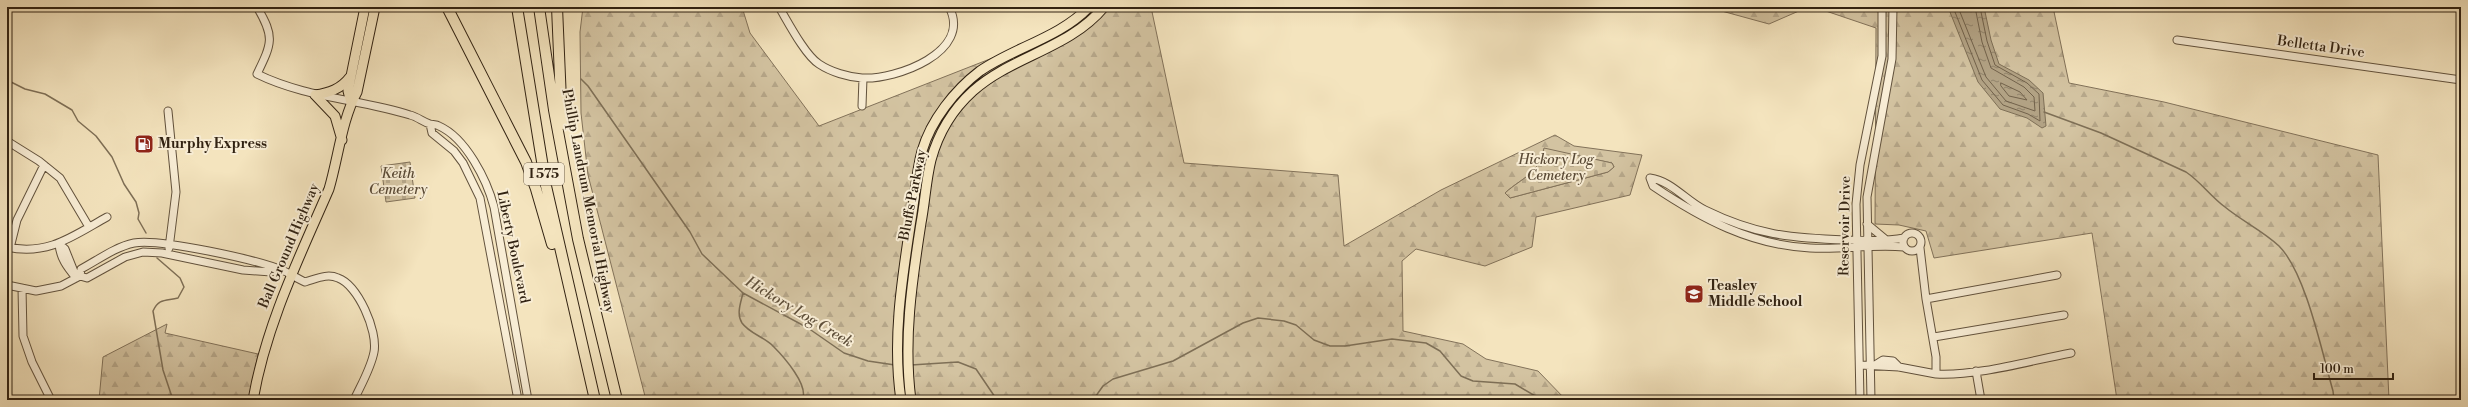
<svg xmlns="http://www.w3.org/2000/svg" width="2468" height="407" font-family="'Libre Bodoni',serif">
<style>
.forest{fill:url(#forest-firs);stroke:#82725a;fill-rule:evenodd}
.cemetery{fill:url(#cemetery-stones);stroke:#82725a}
.water{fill:url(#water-ripples);stroke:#7e6f56}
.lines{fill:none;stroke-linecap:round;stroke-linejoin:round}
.shore{stroke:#72624b;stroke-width:1}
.stream{stroke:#7e6f56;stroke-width:1.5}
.minor-casing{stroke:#62523d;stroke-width:9}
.major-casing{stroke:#312212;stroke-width:11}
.highway-casing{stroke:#312212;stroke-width:12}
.minor{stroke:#f8edd5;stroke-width:7}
.major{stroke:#f4e4be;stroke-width:9}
.highway{stroke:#f4e4be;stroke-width:10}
.labels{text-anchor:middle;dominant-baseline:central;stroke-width:4;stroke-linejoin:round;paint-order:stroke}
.shield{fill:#f8edd5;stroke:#6d5f4c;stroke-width:1}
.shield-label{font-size:13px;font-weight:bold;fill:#312212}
.street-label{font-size:14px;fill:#312212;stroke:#f8edd5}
.poi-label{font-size:14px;font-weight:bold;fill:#312212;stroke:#f8edd5;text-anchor:start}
.park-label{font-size:14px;font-style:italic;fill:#5a4a36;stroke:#f8edd5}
.water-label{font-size:15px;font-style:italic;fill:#5e4f3a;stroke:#f8edd5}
</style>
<defs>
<pattern id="forest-firs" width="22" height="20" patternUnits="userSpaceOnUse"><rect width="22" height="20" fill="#d3c3a1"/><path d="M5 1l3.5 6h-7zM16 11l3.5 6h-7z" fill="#b6a78a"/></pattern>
<pattern id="cemetery-stones" width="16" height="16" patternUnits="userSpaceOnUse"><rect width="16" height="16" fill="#d3c3a1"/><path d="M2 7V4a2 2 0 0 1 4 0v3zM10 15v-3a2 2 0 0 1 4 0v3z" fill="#b6a78a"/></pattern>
<pattern id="water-ripples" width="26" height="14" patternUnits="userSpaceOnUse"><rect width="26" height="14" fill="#b2a284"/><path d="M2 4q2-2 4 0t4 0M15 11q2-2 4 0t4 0" fill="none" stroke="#91846b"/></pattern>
</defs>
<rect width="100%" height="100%" fill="#f4e4be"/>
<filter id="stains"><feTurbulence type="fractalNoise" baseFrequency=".005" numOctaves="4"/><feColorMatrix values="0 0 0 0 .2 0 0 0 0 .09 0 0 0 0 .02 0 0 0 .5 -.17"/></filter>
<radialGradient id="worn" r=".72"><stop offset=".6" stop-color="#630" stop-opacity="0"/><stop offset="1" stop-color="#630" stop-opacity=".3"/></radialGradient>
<path class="forest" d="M583 7H742L750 33 819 126 1000 55 1053 41 1096 14 1102 7H1151L1184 163 1338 175 1344 246 1441 190 1555 135 1574 146 1642 155 1630 195 1536 217 1532 247 1485 266 1416 249 1402 261 1403 331 1463 344 1486 359 1538 371 1566 400H646L588 175 581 113 580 32ZM1544 149 1612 163 1614 167 1608 172 1510 198 1506 192C1523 177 1539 174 1544 149Z
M1707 7H1808L1769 24Z
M1814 7H2053L2069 83 2164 102 2378 155 2389 400H2117L2092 233 1934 258 1926 231 1899 225 1875 224 1876 28Z
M167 324 165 333 258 354 249 400H99L103 357Z"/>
<path class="cemetery" d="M1544 148 1612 163 1614 167 1608 172 1510 198 1505 193C1523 177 1539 174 1544 148Z
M410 162 415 198 386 202 381 166Z"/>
<path class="water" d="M1948 7H1984L1991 40 1999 64 2029 80 2043 93 2046 126 2042 128 2027 118 2000 109 1978 82Z"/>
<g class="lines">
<path class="shore" d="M1953 7 1982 80 2003 105 2028 114 2040 121 2039 94 2027 83 1995 65 1987 41 1980 7
M1958 7 1986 77 2006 101 2035 111 2034 97 2024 87 1991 68 1982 42 1975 7
M2001 83 2020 92 2027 100 2009 96 2001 86Z"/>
<path class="stream" d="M581 79 588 86 690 232 702 254 743 293 808 328 844 353 868 361 895 365
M7 80 25 89 45 94 72 110 78 121 96 136 112 157 124 184 136 202 139 213 138 219 146 233
M2044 112 2101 133 2186 172C2201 182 2211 197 2225 207 2242 221 2263 231 2279 246 2306 273 2322 353 2333 391L2334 400
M157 258 180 278 184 287 178 298C166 301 159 298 153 311L163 370 173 400
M743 293C741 302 736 314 742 323 749 333 764 337 773 346 783 356 810 386 802 400
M911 365 958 362 976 369 997 400
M1093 400 1103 386 1113 379 1173 361 1243 323 1258 318 1284 321 1296 325 1314 340 1330 346H1345L1392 339 1426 343 1440 351 1461 376 1473 381 1515 384 1542 400"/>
<g class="minor-casing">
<path id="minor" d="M257 7C275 37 272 43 257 74 306 98 359 99 410 115 418 117 423 122 430 124 432 125 436 124 439 126 466 138 487 180 494 207L528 400
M779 7C788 22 805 55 819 64 831 72 848 77 862 78 896 80 973 52 949 7
M2177 40 2461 80
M862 106 863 78
M168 111 176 192 169 248
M430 124 432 133 454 151 463 163 480 198 518 400
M7 141 39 161 60 178 89 227
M1867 224 1885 239
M1903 242a9 9 0 1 1 18 0a9 9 0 1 1-18 0Z
M1904 238C1885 242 1865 240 1846 240 1790 238 1756 235 1705 210 1686 201 1672 181 1650 178L1653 186C1702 219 1751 245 1810 248 1841 250 1873 244 1904 247
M59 244C60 258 67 267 76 278
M59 244 65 249 75 274
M7 247C48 256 73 236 107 217
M10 248 17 220 44 165
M1920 248 1926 299
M80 276 81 269C98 260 115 247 134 243 158 238 259 260 284 271 291 274 298 279 305 282 316 279 327 273 338 278 358 285 378 331 374 352 371 368 361 385 354 400
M7 285 36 291 61 286 80 276 87 278 125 257 143 252 162 253 243 270 271 272
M22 288 23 336 32 362 51 400
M1934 337 2064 315
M1860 365 1899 367 1936 374V357L1926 299 2057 275
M1875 365 1883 360 1893 361 1899 367
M1976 371 1981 400
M1936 374C1979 376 2028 361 2071 353
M1860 400 1856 204 1860 165 1882 56V7
M1871 400 1867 197 1892 59 1893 7"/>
</g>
<g class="major-casing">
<path id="major" d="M315 95 335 116 342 140
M315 95C329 93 341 89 350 77
M351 103 348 91 365 7
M253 400C266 325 299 258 329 189 338 159 342 119 357 92L375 7
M901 400C892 340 902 279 911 220 915 197 916 173 922 151 931 120 955 90 980 71 1015 47 1059 38 1089 7
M911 400C903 341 912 281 921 223 925 202 926 180 931 160 938 134 953 109 973 91 1012 56 1069 49 1104 7"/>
</g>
<g class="highway-casing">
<path id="highway" d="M447 7 526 162 536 189 552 244
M517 7 546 186 595 400
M539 7 554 110 578 239 617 400
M557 7 562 124"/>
</g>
<use href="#minor" class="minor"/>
<use href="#major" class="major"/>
<use href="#highway" class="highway"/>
</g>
<defs>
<g id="fuel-square" transform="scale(1)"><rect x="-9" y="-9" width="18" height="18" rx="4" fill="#8f2418" stroke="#f8edd5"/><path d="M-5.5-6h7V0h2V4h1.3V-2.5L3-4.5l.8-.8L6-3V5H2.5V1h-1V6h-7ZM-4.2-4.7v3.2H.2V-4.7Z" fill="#fff"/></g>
<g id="school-square" transform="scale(1)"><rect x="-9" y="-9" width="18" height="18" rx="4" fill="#8f2418" stroke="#f8edd5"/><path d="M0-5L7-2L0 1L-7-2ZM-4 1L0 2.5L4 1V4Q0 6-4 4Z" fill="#fff"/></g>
</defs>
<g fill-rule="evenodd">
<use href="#fuel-square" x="144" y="144"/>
<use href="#school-square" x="1694" y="294"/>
</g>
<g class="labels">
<rect class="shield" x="524" y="163" width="40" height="22" rx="3"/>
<g class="shield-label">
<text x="544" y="174">I 575</text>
</g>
<g class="street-label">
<text transform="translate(2321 47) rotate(8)">Belletta Drive</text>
<text transform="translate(913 195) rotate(-79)">Bluffs Parkway</text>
<text transform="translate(588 201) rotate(79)">Phillip Landrum Memorial Highway</text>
<text transform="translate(1845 226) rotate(-89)">Reservoir Drive</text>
<text transform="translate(289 246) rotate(-67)">Ball Ground Highway</text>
<text transform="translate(513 247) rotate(78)">Liberty Boulevard</text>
</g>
<g class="poi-label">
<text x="158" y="144">Murphy Express</text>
<text x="1708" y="286">Teasley<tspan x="1708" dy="16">Middle School</tspan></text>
</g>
<g class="park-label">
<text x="1556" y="160">Hickory Log<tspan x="1556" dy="16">Cemetery</tspan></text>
<text x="398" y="174">Keith<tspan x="398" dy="16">Cemetery</tspan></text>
</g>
<g class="water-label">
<text transform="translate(799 312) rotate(31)">Hickory Log Creek</text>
</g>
</g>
<rect width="2468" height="407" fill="none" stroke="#f4e4be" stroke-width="24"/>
<rect x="8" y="8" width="2452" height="391" fill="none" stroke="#312212" stroke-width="2"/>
<rect x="12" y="12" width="2444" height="383" fill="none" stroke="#312212"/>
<path d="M2314 373v6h79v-6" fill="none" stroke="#312212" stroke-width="2"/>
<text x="2320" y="373" font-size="12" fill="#312212" stroke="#f8edd5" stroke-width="3" paint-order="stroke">100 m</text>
<rect width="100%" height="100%" filter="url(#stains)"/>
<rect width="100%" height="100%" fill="url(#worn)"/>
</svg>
